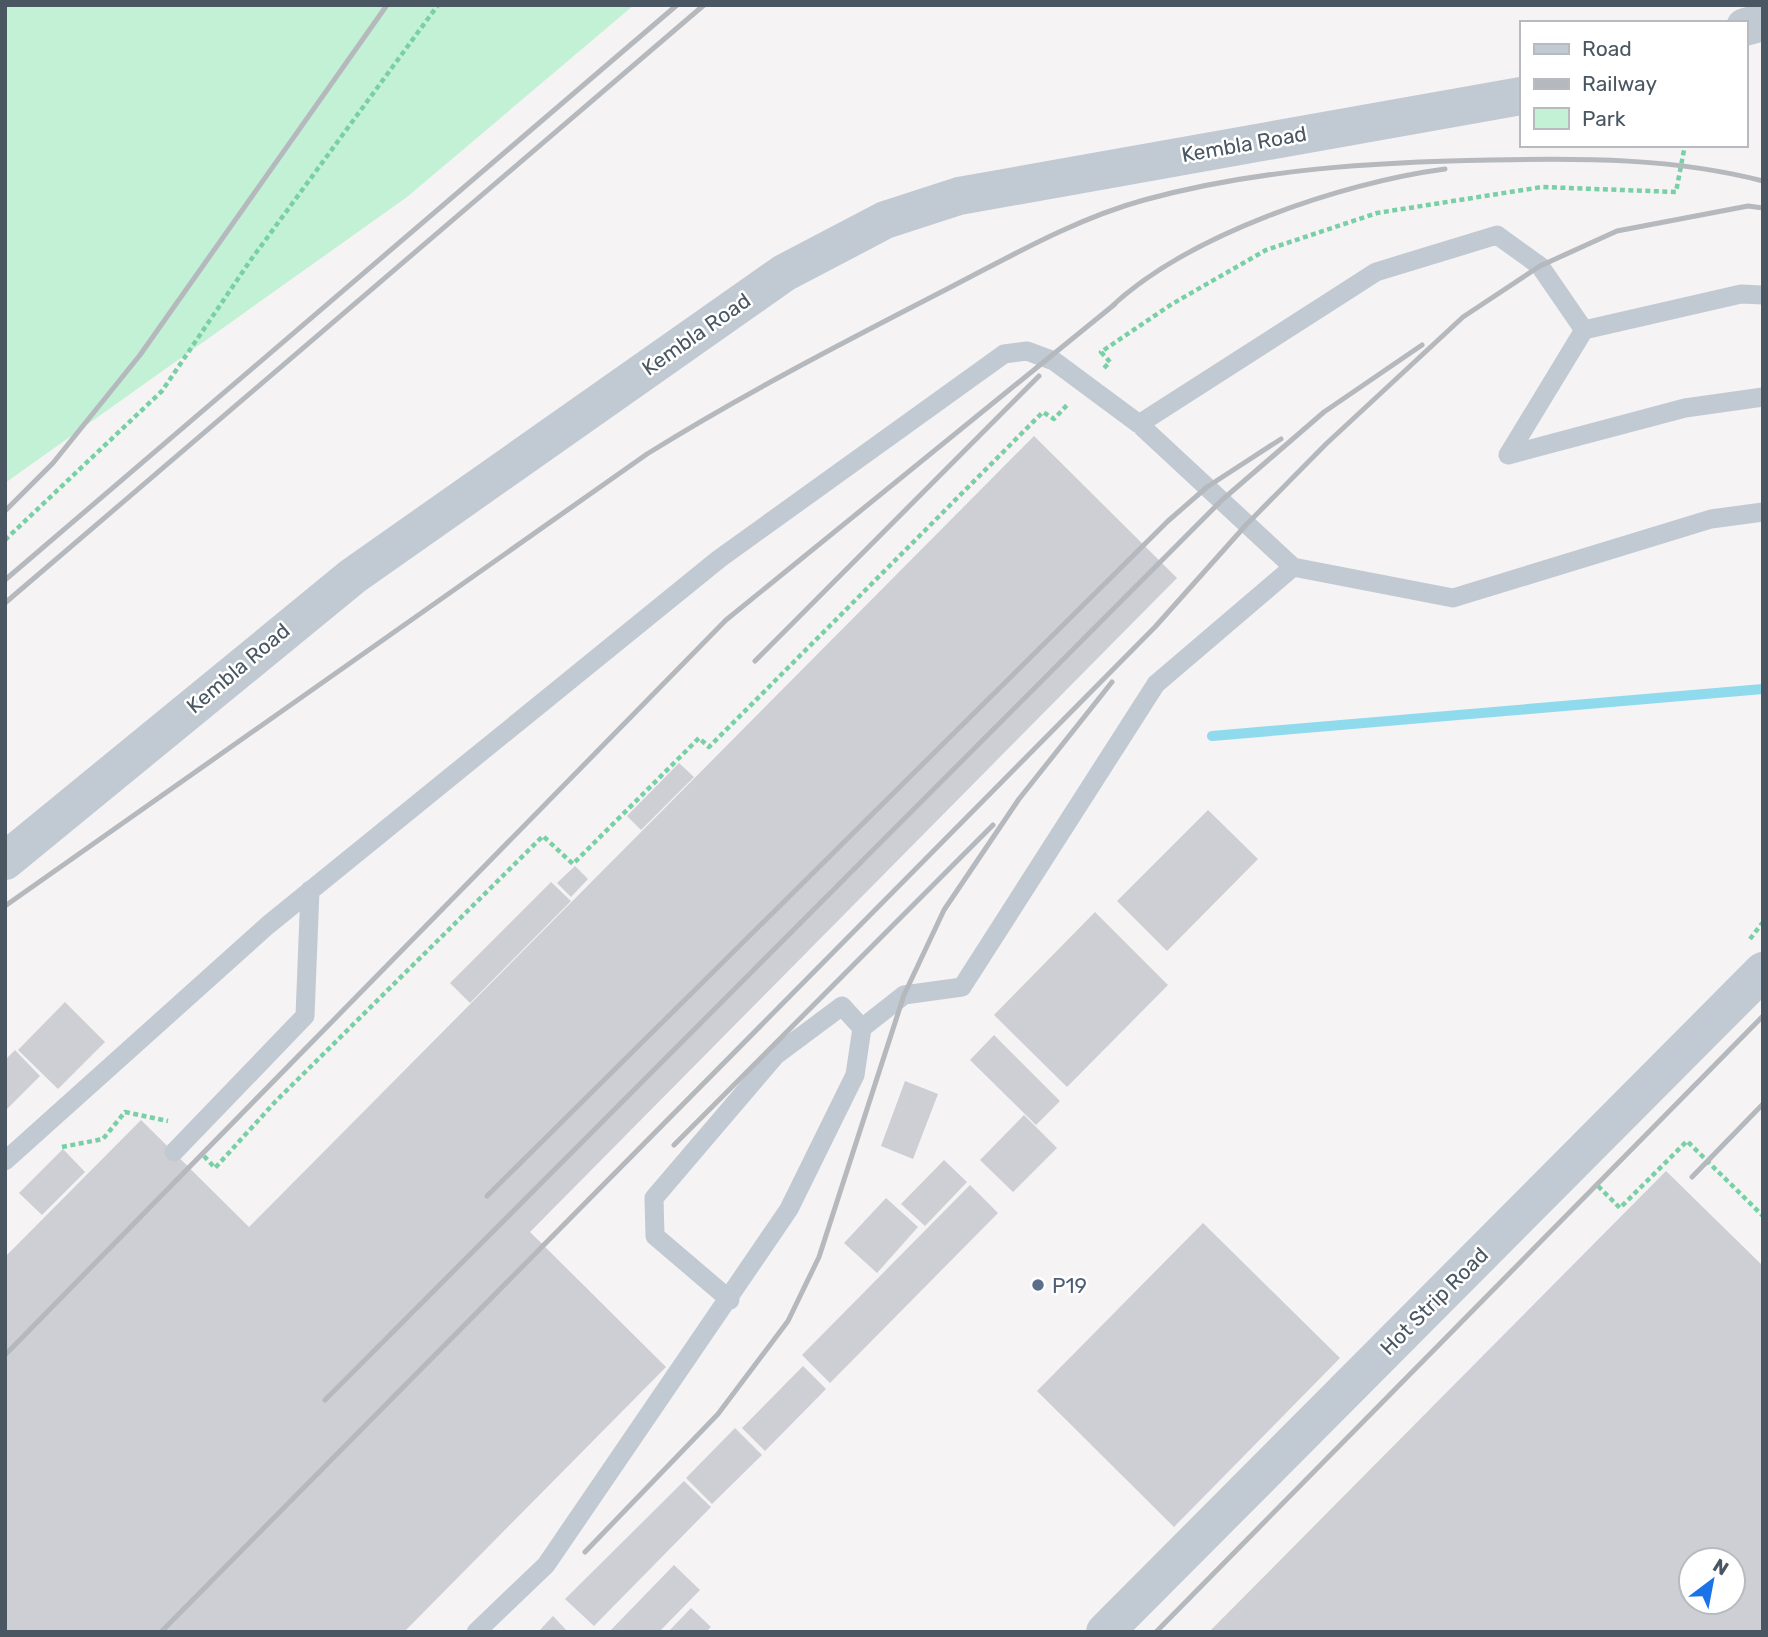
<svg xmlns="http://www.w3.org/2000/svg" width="1768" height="1637" font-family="Rubik,sans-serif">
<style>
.green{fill:#c3f1d5}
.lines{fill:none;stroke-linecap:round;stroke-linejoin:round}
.stream{stroke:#90daee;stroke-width:10}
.building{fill:#cdcfd5;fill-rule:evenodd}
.path{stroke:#7ad0a6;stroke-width:4.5;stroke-dasharray:5 3.5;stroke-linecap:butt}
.service{stroke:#c1cad2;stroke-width:19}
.minor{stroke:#c1cad2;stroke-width:38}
.rail{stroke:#b5b8bd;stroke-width:5}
.service-dot{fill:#5c6f8a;stroke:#fff;stroke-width:2.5}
.labels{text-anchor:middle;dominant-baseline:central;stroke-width:5;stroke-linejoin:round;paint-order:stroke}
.street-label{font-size:21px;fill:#4a5661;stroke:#fff}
.service-label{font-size:21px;fill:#4e5e75;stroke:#fff;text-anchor:start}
</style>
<rect width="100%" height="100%" fill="#f5f3f3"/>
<path class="green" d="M5 5H634L407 197 5 483Z"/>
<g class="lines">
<path class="stream" d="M1212 736 1763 689"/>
</g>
<path class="building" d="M1034 436 1177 578 530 1232 666 1367 404 1632H5V1257L141 1120 249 1227Z
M679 763 694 777 641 830 627 816Z
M1208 810 1258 859 1167 951 1117 901Z
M575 866 588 879 571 897 557 883Z
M551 882 571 901 470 1003 450 983Z
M1095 912 1168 985 1067 1087 994 1015Z
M65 1002 105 1042 58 1089 18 1050Z
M994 1035 1060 1101 1036 1125 970 1060Z
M15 1050 40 1076 5 1111V1060Z
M905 1081 938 1094 913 1159 881 1146Z
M1024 1115 1057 1148 1013 1192 980 1160Z
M63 1149 85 1172 42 1215 19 1193Z
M944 1160 967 1182 925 1226 901 1204Z
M1666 1171 1763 1266V1629L1760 1632H1209ZM1691 1560H1733V1602H1691Z
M970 1185 998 1213 830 1383 802 1355Z
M886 1198 918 1227 877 1273 844 1243Z
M1203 1223 1340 1358 1174 1527 1037 1391Z
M803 1366 826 1389 765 1451 742 1428Z
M735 1428 762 1455 712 1504 686 1478Z
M684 1481 711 1507 594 1626 565 1599Z
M674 1565 700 1590 659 1632H609Z
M691 1608 711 1627 706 1632H668Z
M553 1616 568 1632H538Z"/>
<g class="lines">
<path class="path" d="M1104 368 1110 362 1101 352 1172 304 1266 250 1377 213 1542 187 1676 192 1685 145
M5 540 162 391 250 261 438 5
M1750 939 1763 922
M62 1147 103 1139 125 1112 168 1121
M204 1156 215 1168 275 1102 543 836 573 864 699 738 709 747 1043 412 1054 419 1068 404
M1598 1186 1620 1208 1687 1141 1763 1216"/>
<path class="service" d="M1763 295 1741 294 1584 330 1508 455 1685 408 1763 397
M1139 424 1376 272 1497 235 1540 266 1584 330
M862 1028 904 995 962 987 1156 684 1293 567
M174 1152 305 1016 310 890
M5 1161 268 925 719 559 1004 354 1027 351 1054 361 1139 424 1293 567 1453 598 1711 519 1763 512
M476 1632 546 1565 789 1209 855 1075 862 1028 842 1006 776 1055 654 1198 655 1236 730 1300"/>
<path class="minor" d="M1745 27 1763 22
M5 861 353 576 784 273 885 220 959 196 1521 96
M1105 1632 1763 971"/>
<path class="rail" d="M1110 308C1187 235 1340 183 1445 169
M5 511 53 463 140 355 387 5
M5 580 677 5
M5 603 704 5
M755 661 1039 376
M5 906 647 454C745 393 846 341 949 288 1011 256 1075 219 1144 200 1257 169 1375 162 1491 160 1583 158 1674 158 1763 181
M674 1145 993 825
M1692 1177 1763 1104
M487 1196 1168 521 1207 487 1281 439
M5 1355 726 620 1115 304
M325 1400 1222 500 1324 412 1422 345
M585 1552 718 1414 788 1321 819 1257 904 995 944 910 1019 799 1112 682
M161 1632 1155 627 1246 525 1326 444 1463 317 1540 266 1617 231 1748 206 1763 208
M1156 1632 1763 1016"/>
</g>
<circle class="service-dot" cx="1038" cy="1285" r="7"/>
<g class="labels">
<g class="street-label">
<text transform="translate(1244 144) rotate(-10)">Kembla Road</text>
<text transform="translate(696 334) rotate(-35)">Kembla Road</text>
<text transform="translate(238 668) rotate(-40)">Kembla Road</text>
<text transform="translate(1434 1301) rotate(-45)">Hot Strip Road</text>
</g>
<g class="service-label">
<text x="1052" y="1285">P19</text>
</g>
</g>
<rect width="1768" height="1637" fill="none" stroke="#4a5661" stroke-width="14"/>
<rect x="1520" y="21" width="228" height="126" fill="#ffffff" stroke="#b7bbc0" stroke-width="2"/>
<rect x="1534" y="44" width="35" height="10" fill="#c1cad2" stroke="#b7bbc0" stroke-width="2"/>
<text x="1582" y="56" font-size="21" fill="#4a5661">Road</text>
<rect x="1534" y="79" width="35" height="10" fill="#b5b8bd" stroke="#b7bbc0" stroke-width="2"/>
<text x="1582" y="91" font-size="21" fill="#4a5661">Railway</text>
<rect x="1534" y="108" width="35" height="21" fill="#c3f1d5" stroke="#b7bbc0" stroke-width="2"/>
<text x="1582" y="126" font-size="21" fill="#4a5661">Park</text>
<g transform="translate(1712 1581) rotate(32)"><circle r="33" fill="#ffffff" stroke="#b7bbc0" stroke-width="2"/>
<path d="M0-5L12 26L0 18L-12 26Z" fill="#1a73e8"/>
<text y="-10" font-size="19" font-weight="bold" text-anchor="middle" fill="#4a5661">N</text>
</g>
</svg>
